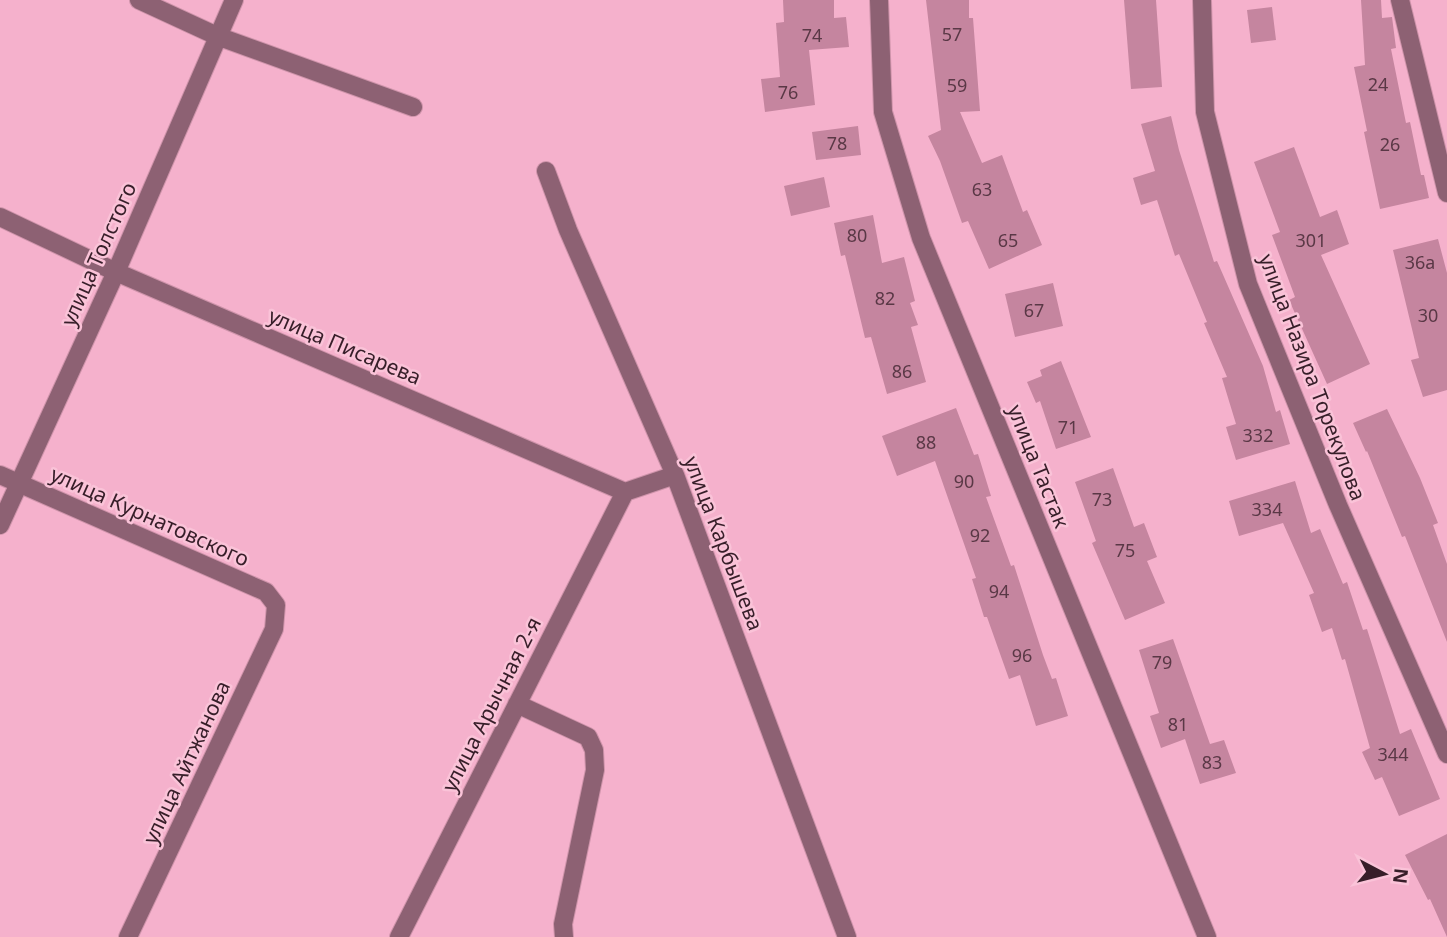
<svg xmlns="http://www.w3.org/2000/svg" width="1447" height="937" font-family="'Noto Sans',sans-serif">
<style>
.building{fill:#c5859f}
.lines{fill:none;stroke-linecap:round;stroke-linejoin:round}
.minor-casing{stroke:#cf94ab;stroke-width:20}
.minor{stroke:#8d6173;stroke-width:18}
.labels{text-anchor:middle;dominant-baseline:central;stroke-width:5;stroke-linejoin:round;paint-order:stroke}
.number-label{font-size:18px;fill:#5a3846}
.street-label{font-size:21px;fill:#371e29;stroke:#fac3d8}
</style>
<rect width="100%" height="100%" fill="#f5b1cc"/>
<path class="building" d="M783 0H834V18L846 17 849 47 809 50 815 105 765 112 761 79 780 77 776 23 784 22Z
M926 0H969V18H973L980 111 960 112 982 163 1002 155 1023 212 1027 210 1042 245 989 269 968 221 962 223 940 161 928 136 941 130Z
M1124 0H1156L1162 87 1131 89Z
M1361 0H1381L1382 18 1392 17 1396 48 1391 49 1406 123 1410 122 1421 175H1424L1429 198 1380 209 1364 132 1367 131 1354 67 1365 65Z
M1272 7 1276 40 1251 43 1247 10Z
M1171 116 1179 150 1214 262 1217 261 1263 366 1276 412 1280 410 1290 444 1236 460 1226 427 1236 424 1222 378 1227 377 1204 323 1207 322 1179 254 1175 256 1157 200 1141 205 1133 178 1155 171 1141 124Z
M858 126 861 155 816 160 812 132Z
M1294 147 1320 217 1337 210 1349 244 1321 255 1370 364 1327 384 1289 300 1295 297 1272 235 1280 232 1254 162Z
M824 177 830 207 791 216 784 186Z
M873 215 882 263 904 257 915 301 910 303 918 325 911 327 926 382 887 394 871 337 865 338 845 255 841 256 834 223Z
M1438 239 1447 273V390L1423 397 1411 360 1419 358 1393 250Z
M1053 283 1063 326 1015 337 1005 294Z
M1061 361 1091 437 1056 449 1040 401 1036 403 1027 382 1042 376 1040 370Z
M956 408 974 455 978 454 991 496 986 497 1011 566 1014 565 1043 655 1052 679 1056 678 1068 716 1036 726 1020 675 1009 679 987 617H984L972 579 976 578 935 461 897 476 882 436Z
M1387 409 1420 478 1438 523 1433 525 1447 564V642L1405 536 1402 537 1367 451 1366 452 1353 423Z
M1113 468 1134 527 1144 523 1157 557 1147 561 1165 603 1125 620 1092 543 1096 541 1075 482Z
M1295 481 1311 533 1320 529 1343 584 1347 582 1363 630 1367 629 1400 734 1411 729 1440 799 1399 816 1382 777 1375 780 1362 752 1370 748 1345 659 1342 660 1332 628 1322 632 1309 595 1314 593 1283 523 1239 536 1229 501Z
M1173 639 1210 744 1224 740 1236 773 1200 784 1185 739 1161 748 1150 716 1159 713 1139 650Z
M1447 834V937L1430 899 1428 900 1405 855Z"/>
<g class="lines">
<g class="minor-casing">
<path id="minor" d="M139 0 217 36 413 107
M879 0 883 112 921 238 1207 937
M1202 0 1205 112 1248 284 1338 505 1447 754
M1400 0 1447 193
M546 171 568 230 675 475 847 937
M0 217 116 272 625 492 675 475
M0 475 266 592 276 605 274 629 128 937
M0 525 116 272 234 0
M517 704 588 737 594 750 595 770 563 924 564 937
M399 937 625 492"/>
</g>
<use href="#minor" class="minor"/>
</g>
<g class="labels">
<g class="number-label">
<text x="952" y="34">57</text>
<text x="812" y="35">74</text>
<text x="1378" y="84">24</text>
<text x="957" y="85">59</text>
<text x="788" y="92">76</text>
<text x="837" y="143">78</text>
<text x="1390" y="144">26</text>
<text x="982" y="189">63</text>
<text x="857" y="235">80</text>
<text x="1008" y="240">65</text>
<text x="1311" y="240">301</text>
<text x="1420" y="262">36а</text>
<text x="885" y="298">82</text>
<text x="1034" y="310">67</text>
<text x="1428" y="315">30</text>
<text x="902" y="371">86</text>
<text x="1068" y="427">71</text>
<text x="1258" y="435">332</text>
<text x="926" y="442">88</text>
<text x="964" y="481">90</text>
<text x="1102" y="499">73</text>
<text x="1267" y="509">334</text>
<text x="980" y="535">92</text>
<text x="1125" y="550">75</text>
<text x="999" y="591">94</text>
<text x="1022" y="655">96</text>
<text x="1162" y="662">79</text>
<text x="1178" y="724">81</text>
<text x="1393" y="754">344</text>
<text x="1212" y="762">83</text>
</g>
<g class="street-label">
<text transform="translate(98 254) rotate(-66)">улица Толстого</text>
<text transform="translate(345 346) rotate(23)">улица Писарева</text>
<text transform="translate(1313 377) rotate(69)">улица Назира Торекулова</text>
<text transform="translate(1039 466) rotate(68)">улица Тастак</text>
<text transform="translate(150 516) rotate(24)">улица Курнатовского</text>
<text transform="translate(724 543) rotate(69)">улица Карбышева</text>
<text transform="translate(491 704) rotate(-63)">улица Арычная 2-я</text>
<text transform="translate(186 762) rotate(-65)">улица Айтжанова</text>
</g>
</g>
<g transform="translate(1384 874) rotate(97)" stroke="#fac3d8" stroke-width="5" paint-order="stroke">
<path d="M0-5L12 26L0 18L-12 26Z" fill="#371e29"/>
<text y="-10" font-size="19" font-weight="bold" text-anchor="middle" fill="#371e29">N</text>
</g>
</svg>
